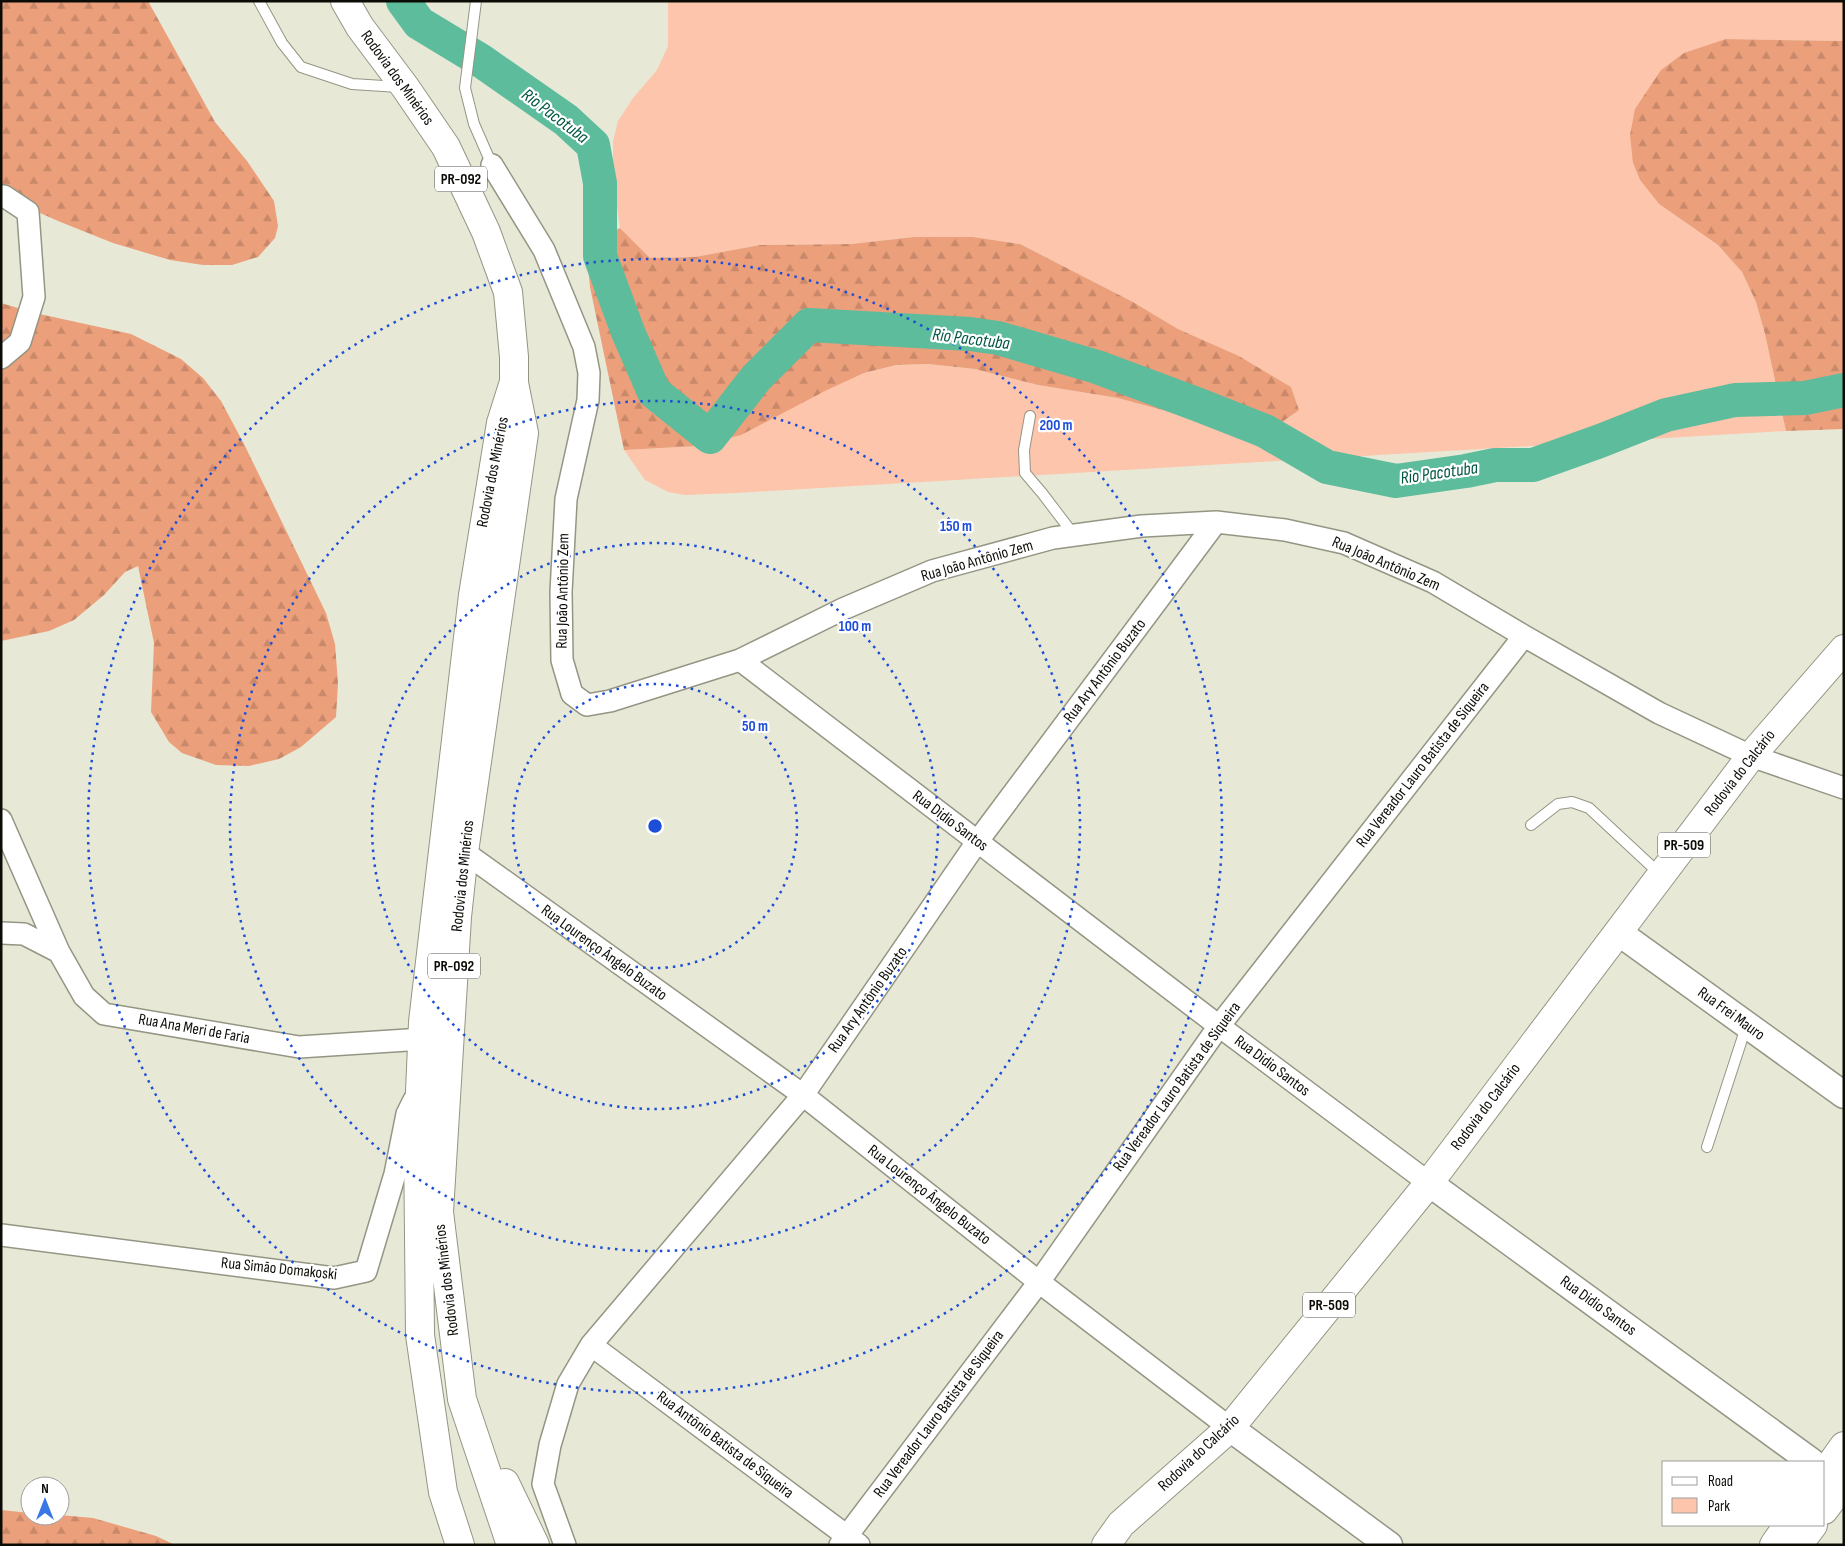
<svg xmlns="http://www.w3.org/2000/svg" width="1845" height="1546" font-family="'Sofia Sans Condensed',sans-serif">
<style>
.green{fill:#fdc5ab}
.forest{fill:url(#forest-firs)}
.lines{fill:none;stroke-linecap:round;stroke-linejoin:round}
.river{stroke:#5cbc9c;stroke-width:34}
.service-casing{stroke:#959584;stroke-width:12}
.minor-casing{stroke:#959584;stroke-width:24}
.tertiary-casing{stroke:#959584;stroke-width:29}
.secondary-casing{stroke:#959584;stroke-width:30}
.primary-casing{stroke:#959584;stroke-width:30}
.service{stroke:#fff;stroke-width:10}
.minor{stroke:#fff;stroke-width:21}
.tertiary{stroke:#fff;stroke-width:26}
.secondary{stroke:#fff;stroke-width:28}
.primary{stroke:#fff;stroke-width:28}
.ring{fill:none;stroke:#1d4ed8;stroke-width:2.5;stroke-dasharray:2.5 5}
.labels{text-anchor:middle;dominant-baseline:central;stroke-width:4.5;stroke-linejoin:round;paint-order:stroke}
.shield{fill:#fff;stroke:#555551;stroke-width:1}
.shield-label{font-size:15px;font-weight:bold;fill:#0c0c07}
.street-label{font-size:16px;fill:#0c0c07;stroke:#fff}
.water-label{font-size:18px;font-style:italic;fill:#015642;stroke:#fff}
.centre{fill:#1d4ed8;stroke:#fff;stroke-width:2.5}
.ring-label{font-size:15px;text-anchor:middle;font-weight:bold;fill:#1d4ed8;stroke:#fff;stroke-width:4.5;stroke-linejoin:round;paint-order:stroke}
</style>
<defs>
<pattern id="forest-firs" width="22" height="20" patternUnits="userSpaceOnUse" patternTransform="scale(1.25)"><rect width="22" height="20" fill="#eb9f7b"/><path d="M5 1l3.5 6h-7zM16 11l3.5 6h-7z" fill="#c88869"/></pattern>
</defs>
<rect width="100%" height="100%" fill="#e8e8d7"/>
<path class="green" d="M668 1H1844V41L1726 39 1633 163 1640 180 1659 204 1718 245 1742 272 1756 302 1765 334 1786 431 736 493 685 495 668 492 645 480 624 450 698 446 864 373 896 365 928 364 975 369 1038 385 1118 398 1199 420 1299 410 1291 387 1239 356 1178 329 1133 302 1020 244 973 237H914L851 244 760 245 695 257 650 258 620 228 613 178V141L618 121 633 98 657 70 668 46Z"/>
<path class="forest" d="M1 1H148L215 122 247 161 274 201 278 226 275 238 258 257 232 265H203L170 260 113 243 58 221 20 204 1 192Z
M1726 39 1844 41V429L1786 431 1765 334 1756 302 1742 272 1718 245 1659 204 1640 180 1633 163 1630 135 1635 109 1661 70 1684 53Z
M620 228 650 258 695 257 760 245 851 244 914 237H973L1020 244 1133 302 1178 329 1239 356 1291 387 1299 410 1282 422 1232 426 1199 420 1118 398 1038 385 975 369 928 364 896 365 864 373 827 390 741 435 698 446 624 450 590 287 587 255 599 239Z
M1 303 35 313 131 334 181 359 203 378 221 401 245 446 326 613 335 644 338 683 336 717 301 747 279 759 249 766 216 765 182 753 169 742 151 712 154 643 138 566 125 572 104 595 74 620 49 631 1 641Z
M1 1510 30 1513V1516L60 1515 93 1518 156 1536 175 1545H1Z"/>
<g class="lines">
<path class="river" d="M403 1 419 23 480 60 566 120 593 145 600 183V256L628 332 654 392 710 437 756 378 809 325 970 334 998 338 1097 367 1199 405 1265 431 1327 467 1396 481 1466 471 1495 465H1533L1600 441 1666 415 1735 400 1805 398 1844 390"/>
<g class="service-casing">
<path id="service" d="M259 1 282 43 301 67 352 84 399 87
M476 1 465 88 474 124 492 165
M1030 416 1024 450 1025 473 1042 493 1074 535
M1531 825 1558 804 1572 802 1589 808 1661 875
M1707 1147 1746 1027"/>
</g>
<g class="minor-casing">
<path id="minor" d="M492 165 544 250 584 347 589 373 588 400 566 499 561 592 562 660 572 694 587 705 610 701 740 660 843 609 932 571 1053 538 1142 526 1216 522 1285 530 1344 543 1433 582 1524 636 1659 713 1751 756 1844 788
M1 196H4L28 212 34 297 20 342 1 358
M740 660 1219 1026 1429 1183
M1 820 59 952
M464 852 803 1095 1039 1282 1230 1428
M1 933 24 934 59 952 84 996 104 1014 299 1047 423 1039
M1 1235 334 1278 366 1271 395 1174 407 1114 414 1100
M591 1345 859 1545
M565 1545 543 1484 550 1445 568 1384 591 1345 803 1095 977 842 1216 522
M840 1545 1039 1282 1219 1026 1524 636"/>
</g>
<g class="tertiary-casing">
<path id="tertiary" d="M1618 932 1844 1095
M1429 1183 1812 1462
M1230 1428 1389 1545"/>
</g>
<g class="secondary-casing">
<path id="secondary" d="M1824 1474 1844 1446
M1824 1510 1844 1483
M1774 1545 1788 1525
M1798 1545 1813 1525"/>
</g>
<g class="primary-casing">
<path id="primary" d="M345 1 360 27 405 87 446 147 486 232 508 292 514 357V383L524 433 464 852 457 917 439 1212 462 1399 511 1545
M505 1483 535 1545
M460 1545 443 1492 420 1335 418 1138 423 1022 473 595 501 423 513 385
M1106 1545 1121 1524 1230 1428 1429 1183 1751 756 1844 649"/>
</g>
<use href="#service" class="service"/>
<use href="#minor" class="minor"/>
<use href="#tertiary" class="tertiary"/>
<use href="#secondary" class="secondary"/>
<use href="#primary" class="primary"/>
</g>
<g class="ring">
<circle cx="655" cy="826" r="142"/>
<circle cx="655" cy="826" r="283"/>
<circle cx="655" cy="826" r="425"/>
<circle cx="655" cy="826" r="567"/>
</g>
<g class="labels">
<g class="shield">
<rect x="435" y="166.5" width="52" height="25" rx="4"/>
<rect x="1658" y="832.5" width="52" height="25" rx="4"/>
<rect x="428" y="953.5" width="52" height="25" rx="4"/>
<rect x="1303" y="1292.5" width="52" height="25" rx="4"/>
</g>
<g class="shield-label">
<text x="461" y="179">PR-092</text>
<text x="1684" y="845">PR-509</text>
<text x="454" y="966">PR-092</text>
<text x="1329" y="1305">PR-509</text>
</g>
<g class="street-label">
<text transform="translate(397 78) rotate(54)">Rodovia dos Minérios</text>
<text transform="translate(493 472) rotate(-79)">Rodovia dos Minérios</text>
<text transform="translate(977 561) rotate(-16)">Rua João Antônio Zem</text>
<text transform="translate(1386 564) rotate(23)">Rua João Antônio Zem</text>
<text transform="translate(563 591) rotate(-89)">Rua João Antônio Zem</text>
<text transform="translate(1105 671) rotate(-53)">Rua Ary Antônio Buzato</text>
<text transform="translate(1423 765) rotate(-52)">Rua Vereador Lauro Batista de Siqueira</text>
<text transform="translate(1740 773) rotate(-52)">Rodovia do Calcário</text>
<text transform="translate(950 821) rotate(37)">Rua Didio Santos</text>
<text transform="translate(463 876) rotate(-84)">Rodovia dos Minérios</text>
<text transform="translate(604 953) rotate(36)">Rua Lourenço Ângelo Buzato</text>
<text transform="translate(868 1000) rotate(-55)">Rua Ary Antônio Buzato</text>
<text transform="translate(1731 1014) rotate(36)">Rua Frei Mauro</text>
<text transform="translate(194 1029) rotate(10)">Rua Ana Meri de Faria</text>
<text transform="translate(1272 1066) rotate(37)">Rua Didio Santos</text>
<text transform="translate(1177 1087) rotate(-54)">Rua Vereador Lauro Batista de Siqueira</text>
<text transform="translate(1486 1107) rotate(-53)">Rodovia do Calcário</text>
<text transform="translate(929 1195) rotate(38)">Rua Lourenço Ângelo Buzato</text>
<text transform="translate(279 1269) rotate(6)">Rua Simão Domakoski</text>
<text transform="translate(447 1280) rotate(-97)">Rodovia dos Minérios</text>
<text transform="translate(1598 1306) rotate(36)">Rua Didio Santos</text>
<text transform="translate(939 1414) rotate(-53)">Rua Vereador Lauro Batista de Siqueira</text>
<text transform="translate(725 1445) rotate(37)">Rua Antônio Batista de Siqueira</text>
<text transform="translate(1199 1453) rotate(-43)">Rodovia do Calcário</text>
</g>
<g class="water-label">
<text transform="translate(555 116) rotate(37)">Rio Pacotuba</text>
<text transform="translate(971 339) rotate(7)">Rio Pacotuba</text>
<text transform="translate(1439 473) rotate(-8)">Rio Pacotuba</text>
</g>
</g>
<circle cx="655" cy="826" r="8" class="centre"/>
<g class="ring-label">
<text x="1056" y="430">200 m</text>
<text x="956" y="531">150 m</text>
<text x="855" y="631">100 m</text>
<text x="755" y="731">50 m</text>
</g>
<rect width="1845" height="1546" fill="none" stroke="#0c0c07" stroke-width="5"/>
<rect x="1662" y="1461" width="162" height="65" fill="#ffffff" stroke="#9e9e9c"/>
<rect x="1672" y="1477" width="25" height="8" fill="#ffffff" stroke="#9e9e9c"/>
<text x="1708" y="1486" font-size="15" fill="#0c0c07">Road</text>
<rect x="1672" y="1498" width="25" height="15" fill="#fdc5ab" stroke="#9e9e9c"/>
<text x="1708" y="1511" font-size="15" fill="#0c0c07">Park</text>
<g transform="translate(45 1501)"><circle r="24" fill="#ffffff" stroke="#9e9e9c"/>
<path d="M0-4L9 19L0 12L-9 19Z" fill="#3b76e5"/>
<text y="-8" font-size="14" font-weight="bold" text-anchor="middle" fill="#0c0c07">N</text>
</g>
</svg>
